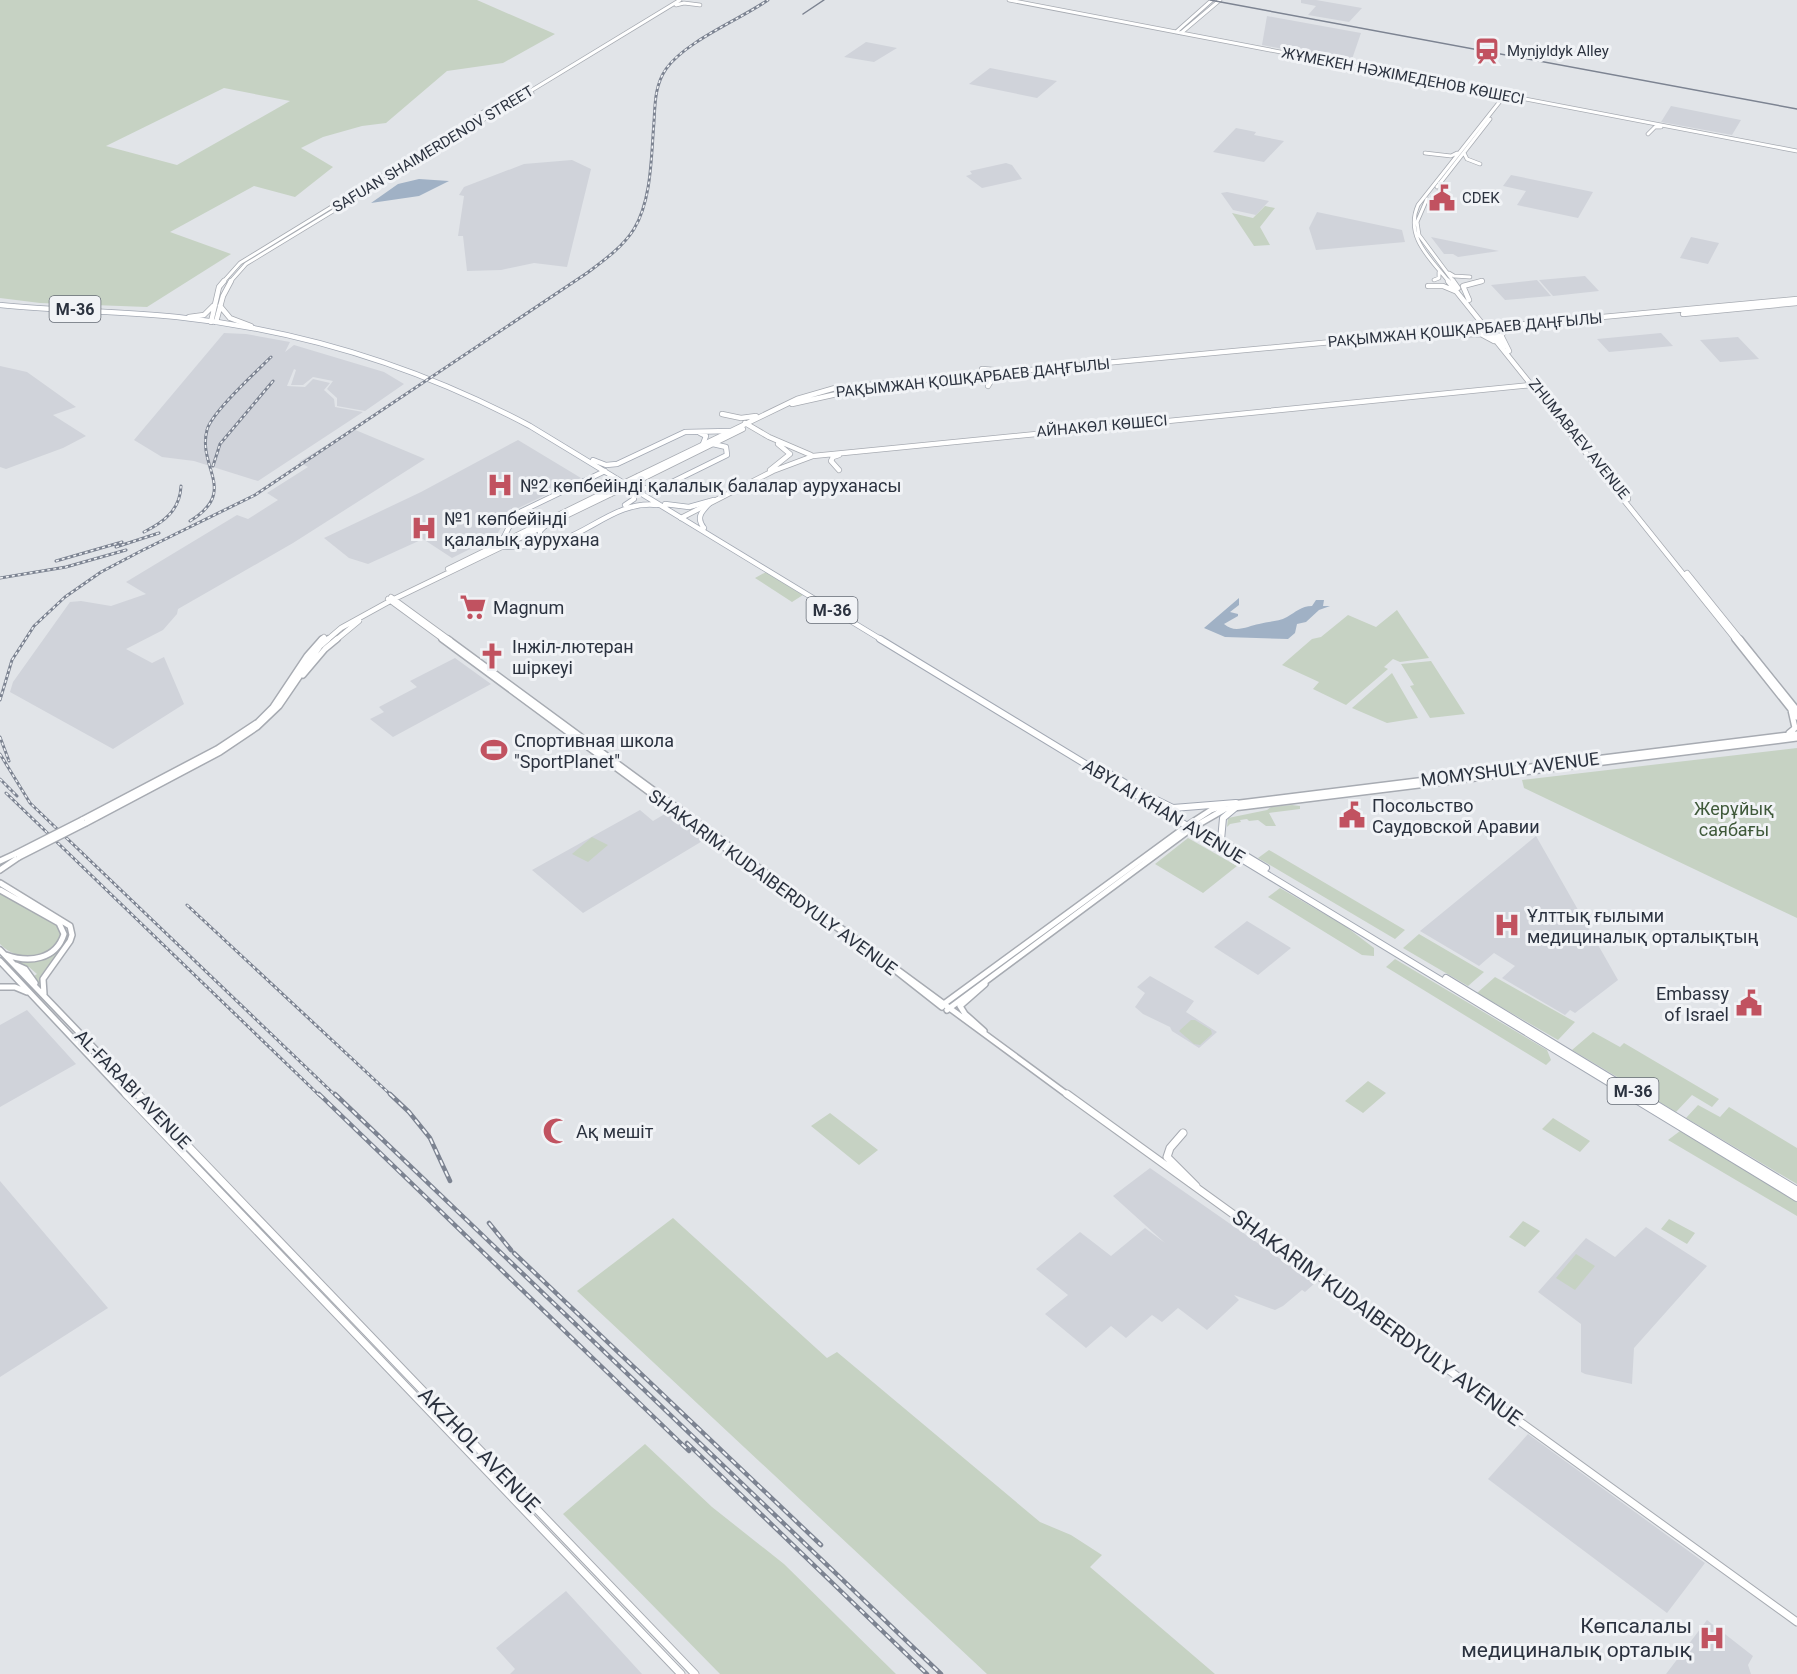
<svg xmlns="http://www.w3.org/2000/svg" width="1797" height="1674" font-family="Roboto,sans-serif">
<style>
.built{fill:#d0d3da}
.green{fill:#c6d2c3;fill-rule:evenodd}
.water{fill:#a0b1c5}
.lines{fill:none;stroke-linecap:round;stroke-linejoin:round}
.secondary-far3-casing{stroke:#a7abb2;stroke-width:4.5}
.secondary-far2-casing{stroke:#a7abb2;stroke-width:6}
.secondary-far1-casing{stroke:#a7abb2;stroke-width:8}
.secondary-casing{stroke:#a7abb2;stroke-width:9}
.primary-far2-casing{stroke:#a2a8b3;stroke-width:6}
.primary-far1-casing{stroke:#a2a8b3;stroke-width:8}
.primary-casing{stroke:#a2a8b3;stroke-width:10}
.secondary-far3{stroke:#fff;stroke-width:3}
.secondary-far2{stroke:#fff;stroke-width:4.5}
.secondary-far1{stroke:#fff;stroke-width:5}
.secondary{stroke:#fff;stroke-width:7}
.primary-far2{stroke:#fff;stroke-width:4.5}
.primary-far1{stroke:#fff;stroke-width:6}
.primary{stroke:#fff;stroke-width:8}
.tram{stroke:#7c8391;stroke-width:1.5}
.rail-far1-casing{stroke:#7c8391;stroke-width:3}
.rail-casing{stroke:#7c8391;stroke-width:4.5}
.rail-far1{stroke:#f1f3f6;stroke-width:1.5;stroke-dasharray:3;stroke-linecap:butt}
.rail{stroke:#f1f3f6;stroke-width:2;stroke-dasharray:6;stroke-linecap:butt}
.secondary-bridge-far1-casing{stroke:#a7abb2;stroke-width:6;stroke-linecap:butt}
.secondary-bridge-casing{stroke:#a7abb2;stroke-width:8;stroke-linecap:butt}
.secondary-bridge-far1{stroke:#fff;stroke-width:4.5}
.secondary-bridge{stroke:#fff;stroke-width:5}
.labels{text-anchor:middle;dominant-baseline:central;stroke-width:6;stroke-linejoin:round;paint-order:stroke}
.far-poi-label{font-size:15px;fill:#2b323f;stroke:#f1f3f6;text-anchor:start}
.far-street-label{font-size:15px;fill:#2b323f;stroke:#f1f3f6}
.shield{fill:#f1f3f6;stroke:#666c76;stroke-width:1.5}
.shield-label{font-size:16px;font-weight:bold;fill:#2b323f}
.poi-label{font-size:18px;fill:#2b323f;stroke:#f1f3f6;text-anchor:start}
.street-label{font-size:18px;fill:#2b323f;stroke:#f1f3f6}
.park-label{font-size:18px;fill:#3f593a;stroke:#f1f3f6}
.near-street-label{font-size:21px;fill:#2b323f;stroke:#f1f3f6}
.near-poi-label{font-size:21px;fill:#2b323f;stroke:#f1f3f6;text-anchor:end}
</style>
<rect width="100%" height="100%" fill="#e1e4e8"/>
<path class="built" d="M1301 0H1316L1362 8 1349 22 1308 15 1316 6 1301 3Z
M1267 16 1361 33 1351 62 1262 45Z
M866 42 897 48 874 62 844 57Z
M990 68 1057 81 1037 98 969 84Z
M1671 106 1741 120 1732 135 1661 122Z
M1236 128 1256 132 1254 135 1284 141 1264 162 1213 152Z
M572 160 591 169 567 267 534 263 501 270 467 271 463 236H458L464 196 459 195 464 187 524 164Z
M1006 163 1012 165 1022 179 982 188 966 176 972 174 970 171Z
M1511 175 1593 192 1578 218 1517 205 1526 191 1503 186Z
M1227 192 1269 201 1256 215 1233 210 1221 193Z
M1317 212 1402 230 1405 242 1316 250 1309 228Z
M1431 237 1499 251 1458 257 1453 254H1444Z
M1691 237 1719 243 1708 264 1680 258Z
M1585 276 1599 291 1553 296 1539 280Z
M1537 280 1551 296 1505 300 1491 285Z
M224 333 246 334 290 342 285 352 294 345 384 372 404 384 365 411 337 406V398L327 389 333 381 313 377 303 385H291L296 370 294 369 287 386 305 387 313 379 330 383 324 390 334 399 335 407 363 412 258 481 194 461 162 457 134 440Z
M1661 333 1673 346 1609 352 1597 339Z
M1738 337 1759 359 1720 362 1700 340Z
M0 366 27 372 76 407 53 415 86 436 63 448 6 469 0 467Z
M353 429 425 459 293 543 178 609 177 614 163 630 126 649 152 663 164 657 184 704 113 749 10 692 13 682 70 602 81 601 111 606 146 594 126 582 237 515 248 519 278 500 267 493 308 467 299 462Z
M518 440 581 478 510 512 496 536 452 558 423 539 368 564 349 558 324 538 421 492Z
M455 658 491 684 393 737 370 719 384 712 379 707 417 687 410 681Z
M640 810 653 821 668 812 704 840 583 913 532 870Z
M1536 836 1618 980 1575 1013 1570 1010 1565 1015 1502 978 1515 966 1494 953 1479 966 1420 931Z
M1247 921 1291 948 1258 975 1214 947Z
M1150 976 1194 1001 1186 1012 1217 1032 1199 1048 1172 1031 1170 1027 1143 1014 1135 1007 1145 993 1137 987Z
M27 1010 76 1064 0 1107V1025Z
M1150 1168 1315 1283 1305 1292 1302 1290 1283 1306 1275 1310 1234 1295 1239 1300 1207 1330 1178 1308 1162 1322 1152 1315 1126 1338 1111 1326 1086 1348 1045 1314 1068 1295 1036 1269 1080 1232 1111 1256 1145 1228 1165 1243 1113 1196Z
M0 1181 108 1308 0 1377Z
M1646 1227 1707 1266 1634 1348 1632 1384 1585 1374 1581 1372V1324L1538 1292 1586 1238 1615 1257Z
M1528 1434 1705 1563 1667 1613 1488 1479Z
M566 1591 642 1674H510L515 1669 496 1648Z
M1707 1620 1753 1656 1748 1665 1751 1674H1666Z"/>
<path class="green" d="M0 0H477L555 34 503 63 447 71 386 123 362 126 323 137 301 148 333 167 295 197 254 186 170 232 231 254 147 307 40 303 0 298ZM224 88 290 101 177 165 106 146Z
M1265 206 1275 208 1260 227 1270 245 1254 246 1232 213 1253 218Z
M766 572 803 595 792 602 755 578Z
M1397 610 1429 658 1400 662 1393 659 1384 667 1388 669 1346 705 1313 689 1319 682 1282 665 1312 639 1321 637 1348 615 1376 627Z
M1431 661 1465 714 1430 718 1410 686 1414 685 1401 664Z
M1392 673 1418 718 1387 723 1352 708Z
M1797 748V918L1524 788 1522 780Z
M1292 805 1300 806V809L1269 813 1276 826H1266L1258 820 1249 821 1247 819 1240 820 1241 822 1230 824 1227 827 1228 818 1267 810 1271 807Z
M592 837 608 845 588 862 572 854Z
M1188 838 1237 866 1203 893 1155 864Z
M1269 850 1405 930 1395 939 1258 858Z
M1280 888 1345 926 1374 948V956L1362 955 1268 897Z
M0 893 57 925 62 933C55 962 18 963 0 944Z
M1419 934 1484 972 1468 986 1403 948Z
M64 945 42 974 41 988 34 976 37 974 29 967 26 968 14 960C34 964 49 959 64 945Z
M1395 959 1547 1050 1551 1060 1546 1065 1386 967Z
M1495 977 1575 1022 1558 1040 1477 993Z
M1191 1020H1195L1211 1030 1212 1034 1200 1045 1194 1044 1179 1031Z
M1593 1032 1620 1047 1624 1043 1719 1099 1712 1107 1692 1095 1676 1112 1572 1050Z
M1368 1081 1386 1093 1363 1113 1345 1101Z
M1698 1105 1720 1117 1729 1107 1797 1148V1184L1686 1118Z
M830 1113 878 1150 859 1165 811 1126Z
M1553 1118 1590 1141 1580 1152 1542 1129Z
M1680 1131 1797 1202V1216L1668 1140Z
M673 1218 827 1358 837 1352 1040 1522 1071 1535 1102 1555 1090 1567 1215 1674H987L577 1291Z
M1669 1219 1695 1233 1687 1244 1661 1229Z
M1523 1221 1540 1231 1525 1247 1509 1237Z
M1576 1254 1595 1266 1575 1290 1556 1278Z
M645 1444 712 1507 784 1564 896 1674H720L563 1514Z"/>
<path class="water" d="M419 179 449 181 419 196 371 203 398 184Z
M1239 598V605L1230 612 1238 614V616L1224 624C1235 634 1248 626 1259 624 1269 621 1278 622 1287 617 1296 612 1301 606 1312 606L1316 600H1324L1323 606H1330L1319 610 1306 622 1297 624 1295 633 1288 639 1225 637 1204 628Z"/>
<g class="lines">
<g class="secondary-far3-casing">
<path id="secondary-far3" d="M1009 0 1797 151
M676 5 684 3 700 5
M1176 32 1212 0
M1181 33 1220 0
M491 116 505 111 532 93
M471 122 473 118 517 92 525 90
M1648 134 1655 127H1661
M1425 153 1451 156 1457 153
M1464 153 1467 159 1480 164
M1437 187 1490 119
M1427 199 1417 222 1419 235 1454 282
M1449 273 1454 276 1470 277
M1434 280 1439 278V272
M223 282 240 263 387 173
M230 282 246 264 680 0
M1449 282C1431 259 1404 237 1418 205L1505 95
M1477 282 1482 281"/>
</g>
<g class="secondary-far2-casing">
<path id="secondary-far2" d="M1448 281 1736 640
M1453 281 1458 288
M1428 286H1443L1455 291
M1469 300 1463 286 1482 281
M220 306 230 318 251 326
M1683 314 1797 303
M189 317 204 315 213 306
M211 322 219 287 224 281
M216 322 223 296 231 281
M1491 327 1505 346
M1508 329 1501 335 1509 351
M1448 335 1481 334 1494 341
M982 369 994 370
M988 386 991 381 1019 374
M792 404 837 394 951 383 963 378
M722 414 741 418 756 416
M745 423 769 437 811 455
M839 455 833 457 831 461 839 470
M770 470 790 454 778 444
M638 476 797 399 835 388 1797 299
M642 479 743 429
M1628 491V499
M681 518 773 471 813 456 1532 385
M448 569 605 492
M1687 573 1741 640
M391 597 450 640
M388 599 444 640
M321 640 324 637
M327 640 341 628 390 601 611 494
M336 640 359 621"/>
</g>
<g class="secondary-far1-casing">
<path id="secondary-far1" d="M442 639 718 843 846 934
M448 639 1069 1096
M1735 639 1797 717
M1740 639 1797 710
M303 675 325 649 337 639
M1789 733 1795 728 1791 710
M1232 804 1797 734
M82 820 217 749 258 722 273 707 307 656 322 639
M86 823 220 752 257 727 279 706 320 646 328 639
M0 861 15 854
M0 870 19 857
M0 883 70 926 72 935 70 941 43 979 44 994
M0 890 59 923 64 934C56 960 29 963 6 955
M0 950 140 1096
M881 959 942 1007
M0 961 127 1096
M16 965 25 969 35 983
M0 987H15L27 992
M941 1006 1191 823 1211 810 1223 806
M947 1010 1192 828 1225 809 1797 738
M984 1031 965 1014 960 1006 985 984"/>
</g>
<g class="secondary-casing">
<path id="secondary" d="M126 1094 681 1674
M138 1094 695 1674
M1067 1094 1797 1622
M1183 1133 1170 1148 1167 1157 1196 1186"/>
</g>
<g class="primary-far2-casing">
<path id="primary-far2" d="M0 305C59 311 118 311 177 317 302 330 419 367 530 426L882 640
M700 433 706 436 703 444
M593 460 606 465 617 464 685 432 730 431
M638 488 658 489 727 455 726 447 713 444
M665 504 689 507 714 500
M625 505 634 499V489
M525 512 521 518 525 523 539 524
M545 526 540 531V535L554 540
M704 528C696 518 701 512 709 504
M492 547 504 537 514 517 520 512 605 471
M502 547C522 546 543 547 562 540 595 528 620 501 657 505"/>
</g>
<g class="primary-far1-casing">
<path id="primary-far1" d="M880 639 1631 1096
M1105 771 1125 783
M1138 791 1173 808 1236 803
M1218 839 1266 868
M1221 840 1223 818 1235 808
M1446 978 1640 1096"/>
</g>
<g class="primary-casing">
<path id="primary" d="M1628 1094 1797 1197
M1637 1094 1797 1191"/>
</g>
<use href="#secondary-far3" class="secondary-far3"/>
<use href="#secondary-far2" class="secondary-far2"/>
<use href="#secondary-far1" class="secondary-far1"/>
<use href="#secondary" class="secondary"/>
<use href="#primary-far2" class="primary-far2"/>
<use href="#primary-far1" class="primary-far1"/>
<use href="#primary" class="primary"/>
<path class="tram" d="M1210 0 1797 109
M803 14 824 0"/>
<g class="rail-far1-casing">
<path id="rail-far1" d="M213 466 220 444 273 381
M190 521C239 491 197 468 207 430 211 413 257 371 271 357
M144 532C164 522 180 510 181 486
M116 547 159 533
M56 561 122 542
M0 578 66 567 126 550
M0 700 12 660 34 626 65 597 101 572 141 551 255 495 587 273C603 261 623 247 634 229 652 199 651 156 654 122 655 103 655 85 666 69 686 41 739 20 768 0
M0 737 9 761
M0 754 30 803 336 1096
M0 779 17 796
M6 793 320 1096
M187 905 392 1096"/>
</g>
<g class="rail-casing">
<path id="rail" d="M319 1094 689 1451
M335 1094 941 1674
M390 1094 409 1112 430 1138 450 1181
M489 1223 511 1250
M514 1253 821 1545
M687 1443 927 1674"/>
</g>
<use href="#rail-far1" class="rail-far1"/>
<use href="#rail" class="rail"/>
<g class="secondary-bridge-far1-casing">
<path id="secondary-bridge-far1" d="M605 492 638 476
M611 494 642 479"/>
</g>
<g class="secondary-bridge-casing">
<path id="secondary-bridge" d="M15 854 82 820
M19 857 86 823"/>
</g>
<use href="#secondary-bridge-far1" class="secondary-bridge-far1"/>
<use href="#secondary-bridge" class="secondary-bridge"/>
</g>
<defs>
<g id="station-bare" transform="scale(2.07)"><path d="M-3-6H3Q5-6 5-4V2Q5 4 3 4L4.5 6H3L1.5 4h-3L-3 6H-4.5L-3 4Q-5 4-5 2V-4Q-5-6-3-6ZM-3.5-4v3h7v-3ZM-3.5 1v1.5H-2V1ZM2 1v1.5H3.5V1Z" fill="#c15260" stroke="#f1f3f6" stroke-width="2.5" paint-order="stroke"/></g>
<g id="civic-bare" transform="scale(2.07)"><path d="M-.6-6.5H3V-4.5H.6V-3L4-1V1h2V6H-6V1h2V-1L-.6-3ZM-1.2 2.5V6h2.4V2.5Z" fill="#c15260" stroke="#f1f3f6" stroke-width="2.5" paint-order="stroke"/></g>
<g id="hospital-bare" transform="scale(2.07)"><path d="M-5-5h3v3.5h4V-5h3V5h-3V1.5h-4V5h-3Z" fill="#c15260" stroke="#f1f3f6" stroke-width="2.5" paint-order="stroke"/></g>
<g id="supermarket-bare" transform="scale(2.07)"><path d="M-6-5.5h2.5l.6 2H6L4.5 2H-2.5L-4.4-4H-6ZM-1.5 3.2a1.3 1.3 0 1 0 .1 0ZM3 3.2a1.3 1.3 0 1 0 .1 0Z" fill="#c15260" stroke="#f1f3f6" stroke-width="2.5" paint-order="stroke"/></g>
<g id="church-bare" transform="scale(2.07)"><path d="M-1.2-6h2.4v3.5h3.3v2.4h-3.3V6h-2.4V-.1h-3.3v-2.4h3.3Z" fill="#c15260" stroke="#f1f3f6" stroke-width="2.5" paint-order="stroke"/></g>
<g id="stadium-bare" transform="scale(2.07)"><path d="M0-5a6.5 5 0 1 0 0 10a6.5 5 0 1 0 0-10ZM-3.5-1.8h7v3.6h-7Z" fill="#c15260" stroke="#f1f3f6" stroke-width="2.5" paint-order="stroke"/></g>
<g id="mosque-bare" transform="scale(2.07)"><path d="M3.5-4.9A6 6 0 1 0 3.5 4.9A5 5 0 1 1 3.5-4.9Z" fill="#c15260" stroke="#f1f3f6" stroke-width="2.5" paint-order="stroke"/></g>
</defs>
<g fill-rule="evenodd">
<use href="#station-bare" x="1487" y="51"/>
<use href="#civic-bare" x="1442" y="198"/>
<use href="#hospital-bare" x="500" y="485"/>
<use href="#hospital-bare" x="424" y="528"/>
<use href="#supermarket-bare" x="473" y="607"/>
<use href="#church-bare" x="492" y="656"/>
<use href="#stadium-bare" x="494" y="750"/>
<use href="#civic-bare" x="1352" y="815"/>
<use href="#hospital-bare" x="1507" y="925"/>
<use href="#civic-bare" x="1749" y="1003"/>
<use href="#mosque-bare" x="556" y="1131"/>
<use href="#hospital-bare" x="1712" y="1638"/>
</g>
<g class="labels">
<g class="far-poi-label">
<text x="1507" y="51">Mynjyldyk Alley</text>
<text x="1462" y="198">CDEK</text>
</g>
<g class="far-street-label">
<text transform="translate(1403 76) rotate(11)">ЖҰМЕКЕН НӘЖІМЕДЕНОВ КӨШЕСІ</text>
<text transform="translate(433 149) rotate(-31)">SAFUAN SHAIMERDENOV STREET</text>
<text transform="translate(1465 330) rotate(-5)">РАҚЫМЖАН ҚОШҚАРБАЕВ ДАҢҒЫЛЫ</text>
<text transform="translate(973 378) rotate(-6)">РАҚЫМЖАН ҚОШҚАРБАЕВ ДАҢҒЫЛЫ</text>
<text transform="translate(1102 426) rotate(-5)">АЙНАКӨЛ КӨШЕСІ</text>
<text transform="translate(1579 439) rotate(51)">ZHUMABAEV AVENUE</text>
</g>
<g class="shield">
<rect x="49.5" y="296" width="51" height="26" rx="4.5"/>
<rect x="806.5" y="597" width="51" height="26" rx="4.5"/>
<rect x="1607.5" y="1078" width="51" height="26" rx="4.5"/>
</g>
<g class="shield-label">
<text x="75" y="309">M-36</text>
<text x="832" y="610">M-36</text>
<text x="1633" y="1091">M-36</text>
</g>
<g class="poi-label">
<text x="520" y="485">№2 көпбейінді қалалық балалар ауруханасы</text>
<text x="444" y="518">№1 көпбейінді<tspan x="444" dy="21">қалалық аурухана</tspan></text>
<text x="493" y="607">Magnum</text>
<text x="512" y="646">Інжіл-лютеран<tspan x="512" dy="21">шіркеуі</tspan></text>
<text x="514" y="740">Спортивная школа<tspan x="514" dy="21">"SportPlanet"</tspan></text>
<text x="1372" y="805">Посольство<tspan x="1372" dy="21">Саудовской Аравии</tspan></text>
<text x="1527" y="915">Ұлттық ғылыми<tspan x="1527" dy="21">медициналық орталықтың</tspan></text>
<text x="1729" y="993" text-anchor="end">Embassy<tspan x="1729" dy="21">of Israel</tspan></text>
<text x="576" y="1131">Ақ мешіт</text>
</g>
<g class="street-label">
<text transform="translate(1510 769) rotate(-7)">MOMYSHULY AVENUE</text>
<text transform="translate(1164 811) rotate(31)">ABYLAI KHAN AVENUE</text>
<text transform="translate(773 882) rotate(36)">SHAKARIM KUDAIBERDYULY AVENUE</text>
<text transform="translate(133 1089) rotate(46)">AL-FARABI AVENUE</text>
</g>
<g class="park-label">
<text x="1734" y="808">Жерұйық<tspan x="1734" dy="21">саябағы</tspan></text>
</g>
<g class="near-street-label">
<text transform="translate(1377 1318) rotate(36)">SHAKARIM KUDAIBERDYULY AVENUE</text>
<text transform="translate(479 1450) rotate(46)">AKZHOL AVENUE</text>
</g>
<g class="near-poi-label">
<text x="1692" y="1626">Көпсалалы<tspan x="1692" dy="24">медициналық орталық</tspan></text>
</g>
</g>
</svg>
